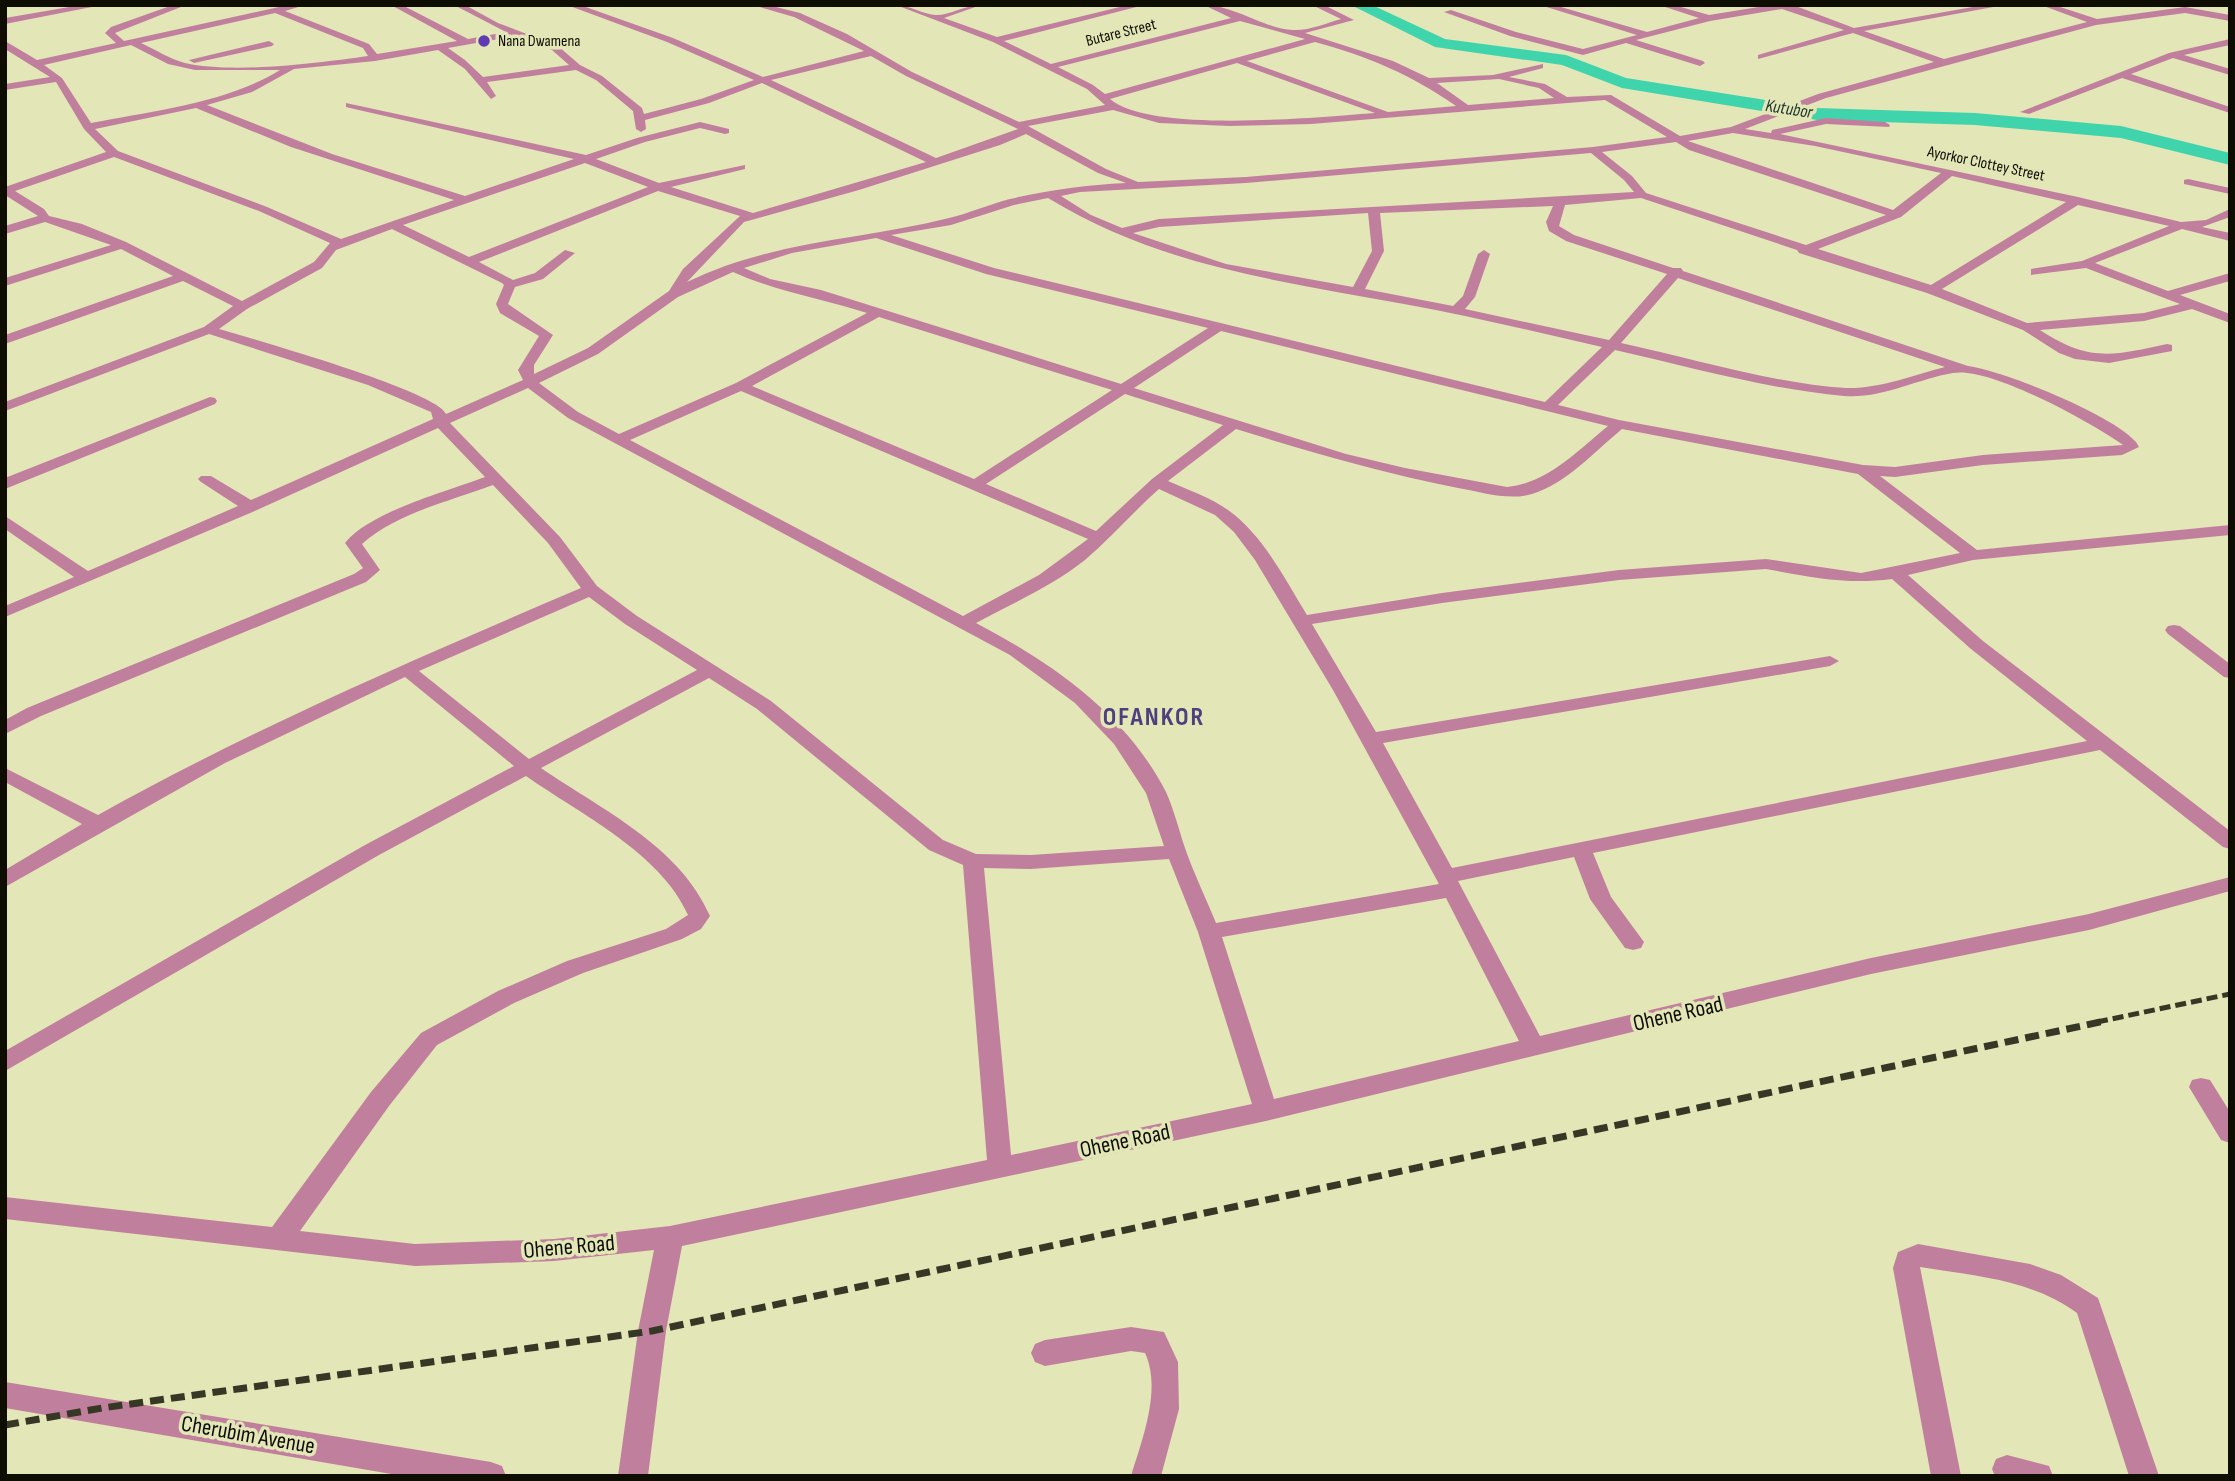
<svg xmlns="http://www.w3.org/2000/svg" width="2235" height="1481" font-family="'Sofia Sans Condensed',sans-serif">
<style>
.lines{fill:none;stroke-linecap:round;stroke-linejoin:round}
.river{fill:#40d4ac;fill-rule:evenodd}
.minor{fill:#c0809d;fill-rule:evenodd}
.rail-far1{stroke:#363724;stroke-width:5;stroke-dasharray:11 5;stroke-linecap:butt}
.rail{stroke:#363724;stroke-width:7;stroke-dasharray:14 7;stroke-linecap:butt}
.poi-dot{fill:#5e3bb3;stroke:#e3e6b6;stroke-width:2.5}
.labels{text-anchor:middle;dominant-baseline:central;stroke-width:7;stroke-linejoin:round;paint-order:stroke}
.far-street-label{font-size:16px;fill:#0d0e01;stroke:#e3e6b6}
.far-poi-label{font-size:16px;fill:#0d0e01;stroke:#e3e6b6;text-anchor:start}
.far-water-label{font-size:18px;font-style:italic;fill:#20372f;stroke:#e3e6b6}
.near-street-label{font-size:23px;fill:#0d0e01;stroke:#e3e6b6}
.district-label{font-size:26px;font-weight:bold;letter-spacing:2px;fill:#4d407e;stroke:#e3e6b6}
</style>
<rect width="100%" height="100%" fill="#e3e6b6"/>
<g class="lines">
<path class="river" d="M1351 5H1372L1445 39 1566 55 1626 78 1817 108 1975 113 2121 126 2230 153V165L2121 138 1975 125 1817 120 1622 88 1562 65 1435 47Z"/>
<path class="minor" d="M81 5H102L5 24V18Z
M173 5H186L115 33 124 41 288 5H305L285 11 369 44 377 54 457 41 391 5H402L468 39 506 32 454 5H465L498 23 558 46 580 65 602 76 642 108 644 114 701 99 754 80 667 42 567 5H580L673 38 763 77 864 51 794 17 753 5H768L800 13 847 34 912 72 1019 122 1105 105 1087 89 993 42 896 5C910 5 922 14 935 15 948 16 965 5 981 5L944 18 997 37 1128 5H1144L1004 41 1051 64 1231 18 1204 5C1234 5 1262 28 1293 30 1308 31 1327 23 1341 19L1312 5H1324L1354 20 1305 33 1393 61 1429 78 1493 75 1543 64V68L1509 77 1545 84 1567 97 1611 95 1680 136 1731 127 1818 94 1934 62 1853 33 1758 59V55L1844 30 1782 9 1710 21 1636 40 1703 61 1705 63 1700 66 1626 43 1583 55 1510 36 1444 12 1451 10 1516 32 1583 49 1637 35 1540 5H1554L1647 32 1699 18 1659 5H1674L1709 15 1771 5H1793L1854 28 1984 5H2004L1864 31 1944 59 2087 22 2041 5H2054L2097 19 2185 7 2230 15V21L2185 13 2096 25 1826 98 1745 129 1771 133 1772 130 1826 118 1885 122 1890 125 1889 127 1826 124 1780 134 2078 197 2181 222 2206 220 2230 209V217L2202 227 2230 233V241L2182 229 2095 263 2168 291 2230 273V281L2180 295 2230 314V323L2192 309 2144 321 2040 330C2089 362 2112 356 2167 344L2172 345V351L2109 363 2075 359 2059 353 2023 330 1927 293 1799 253 1797 250 1641 198 1565 205 1559 226 1574 235 1673 268H1681L1683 271 1968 366C2005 371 2113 415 2136 442L2139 447 2122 455 1983 465 1895 477 1880 476 1977 550 2230 525V535L1973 560 1908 575 1983 641 2230 831V849L2223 847 2100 750 1593 853 1611 897 1644 942 1641 948 1633 950 1625 948 1590 899 1574 857 1458 881 1540 1036 1871 958 2089 914 2230 877V891L2089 930 1871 974 1266 1121 682 1246 666 1331 648 1476H618L638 1331 654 1250 554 1261 415 1266 5 1219V1197L272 1227 371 1092 421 1033 498 991 567 961 666 929 688 915C661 853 580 814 526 776L379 855 5 1071V1051L365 845 514 766 405 677 225 763 5 887V870L82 824 5 782V768L98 815C254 728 417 658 581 588L548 543 493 485C451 501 396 513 362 544L380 570 366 582 41 716 5 734V720L27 708 354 574 363 568 345 543C369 512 448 491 485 477L438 428 257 510 5 617V606L74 577 5 529V516L88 571 238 506 201 482 198 479 201 476H211L251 500 433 419 431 412 368 385 209 334 5 411V402L204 327 233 306 183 281 5 344V335L173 276 121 249 5 286V278L111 245 45 222 5 234V226L38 216 5 195V187L106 152 84 129 56 82 5 90V84L50 77 5 49V41L37 60 116 43 105 33 111 27ZM275 13 363 48 368 56C319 63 233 74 185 63 170 59 156 50 141 43ZM1240 21 1305 39 1105 94 1093 85 1058 67ZM515 36 552 50 569 65 483 77 465 60 448 48ZM1315 42C1367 56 1412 75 1456 106L1388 112 1247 61ZM131 45 168 64 195 70H280C227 103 152 111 91 123L62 78 44 65ZM438 50 465 69 491 99 496 96 487 82 576 70 596 80 633 111 636 129 641 132 646 129 645 120 709 103 762 83 926 162 753 213 671 187 745 169V165L659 183 596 159 645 142 700 128 725 134 729 133V129L700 122 637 138 586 155 346 103V107L350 108 574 159 465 196 332 154 207 105 252 92 294 69 375 61ZM871 56 906 76 1018 129 936 158 771 80ZM1237 63 1375 113C1320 117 1151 134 1110 99ZM1499 79 1539 88 1554 98 1468 105 1437 83ZM1605 100 1667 137 1593 147 1246 177 1138 182 1106 169 1028 126 1113 110 1159 123 1230 126 1311 124ZM196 108 291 147 454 200 341 239 267 207 118 151 95 129ZM1733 133 1815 146 1941 173 1893 210 1688 141ZM1026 134 1098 173 1126 183C1086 185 1048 190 1010 199 990 204 970 213 949 218 861 240 770 241 687 282L744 222 859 190 1000 145ZM1676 142 1689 150 1886 215 1806 245 1646 193 1632 176 1602 152ZM1591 153 1624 180 1634 192 1159 219 1122 228 1091 215 1061 196 1080 192 1246 183ZM114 157 259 211 330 243 314 262 242 301 126 242 82 224 49 216 44 209 15 191ZM585 163 648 187 469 257 403 225ZM1952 176 2066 202 1931 285 1818 249 1901 217ZM658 191 740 216 683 269 669 291 588 348 534 374V365L553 335 508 304 515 287 543 279 575 253 565 250 535 273 513 280 479 262ZM1048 198C1159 266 1279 281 1404 304 1470 316 1536 332 1602 347L1545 402 994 268 891 235 951 225 1014 205ZM2078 205 2169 226 2082 261 2031 269V275L2086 268 2180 304 2144 313 2027 323 1942 289ZM1553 206 1546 222 1549 231 1566 241 1667 274 1609 340 1465 309 1475 297 1490 254 1484 250 1478 254 1463 296 1453 306 1365 289 1384 251 1380 213ZM1368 213 1372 251 1353 287 1226 264 1133 233 1159 227ZM392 229 502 283 504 285 496 304 500 313 539 336 518 370 523 380 446 414C437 391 253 339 219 329L247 309 322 268 336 250ZM876 238 986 274 1208 328 1121 384 821 290 770 279 744 268 792 253ZM733 272C775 291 822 299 867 313L736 383 619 434 578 412 539 383 598 354 678 297ZM1678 278 1945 367C1914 375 1879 389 1846 388 1776 384 1691 358 1621 343ZM879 317 1112 390 974 479 752 386ZM1221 331 1608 426C1577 451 1548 483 1507 487L1405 468 1346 454 1134 388ZM1615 350C1690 367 1767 389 1844 396 1881 399 1917 379 1953 373 1990 366 2092 423 2123 445L1983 455 1895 467 1863 465 1619 420 1558 405ZM528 388 568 418 1010 655 1075 703 1114 744 1146 793 1164 846 1031 855 976 854 943 840 771 701 637 616 597 586 560 537 450 423ZM741 391 1088 539 1039 575 963 616 630 440ZM1125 394 1223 425 1152 479 1096 531 986 484ZM1236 429C1310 452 1382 473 1458 488 1482 492 1508 501 1532 494 1567 483 1594 452 1622 429L1858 474 1960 553 1861 573 1766 559 1619 570 1442 593 1307 615C1285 579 1263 535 1228 510 1210 497 1188 490 1168 481ZM1159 489 1215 515 1234 532 1255 560 1333 690 1439 884 1216 923C1206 898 1194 874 1185 848 1179 830 1174 810 1166 792 1126 714 1052 663 976 623 1013 603 1052 586 1085 560 1111 538 1133 512 1159 489ZM1766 569C1811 577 1847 585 1892 579L1971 649 2087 741 1452 868 1383 743 1830 666 1839 661 1830 656 1376 732 1312 624 1442 603 1619 580ZM589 597 625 624 697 670 529 759 419 671ZM709 678 757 709 929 850 963 865 987 1160 670 1226 554 1239 415 1244 300 1231 389 1106 437 1045 514 1003 583 973 682 939 701 929 710 916C679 845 602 810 541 768ZM1169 859 1198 932 1252 1104 1011 1155 984 868 1031 869ZM1446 898 1519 1041 1274 1099 1222 937Z
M2230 39V45L2184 55 2230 69V75L2173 58 2131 74 2230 107V113L2122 78 2029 114 2020 112 2169 53Z
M269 41 274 44 272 46 194 63 189 60Z
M2188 179 2230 188V194L2184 184V180Z
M210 397 215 398 217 401 215 404 5 489V478Z
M2174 625 2180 626 2230 664V678L2224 677 2168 634 2165 630 2168 626Z
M2201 1078 2210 1080 2230 1112V1143L2221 1140 2189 1087 2192 1080Z
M1918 1244 2030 1264 2061 1275 2098 1298 2159 1476H2129L2077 1313C2031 1279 1974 1276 1920 1267L1961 1476H1931L1893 1268 1898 1252Z
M1131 1327 1164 1332 1178 1362 1179 1409 1161 1476H1131C1142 1440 1162 1389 1145 1353L1131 1351 1045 1366 1035 1362 1031 1353 1035 1344 1045 1340Z
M5 1382 491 1462 502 1466 506 1476H403L5 1408Z
M2007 1455 2049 1466 2053 1476H1995L1992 1469 1996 1459Z"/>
<path class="rail-far1" d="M2097 1022 2230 994"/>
<path class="rail" d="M5 1425 102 1408 652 1331 2105 1021"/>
</g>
<circle class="poi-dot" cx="484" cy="41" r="7"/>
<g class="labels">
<g class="far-street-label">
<text transform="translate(1121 33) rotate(-14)">Butare Street</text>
<text transform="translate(1986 164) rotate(12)">Ayorkor Clottey Street</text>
</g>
<g class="far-poi-label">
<text x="498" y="41">Nana Dwamena</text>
</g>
<g class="far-water-label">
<text transform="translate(1789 109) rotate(9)">Kutubor</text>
</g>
<g class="near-street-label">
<text transform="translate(1678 1014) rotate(-13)">Ohene Road</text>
<text transform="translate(1125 1141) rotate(-12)">Ohene Road</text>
<text transform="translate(569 1247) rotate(-5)">Ohene Road</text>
<text transform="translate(248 1435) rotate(10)">Cherubim Avenue</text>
</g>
<g class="district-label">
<text x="1154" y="717">OFANKOR</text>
</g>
</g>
<rect width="2235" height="1481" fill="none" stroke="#0d0e01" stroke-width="14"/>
</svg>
